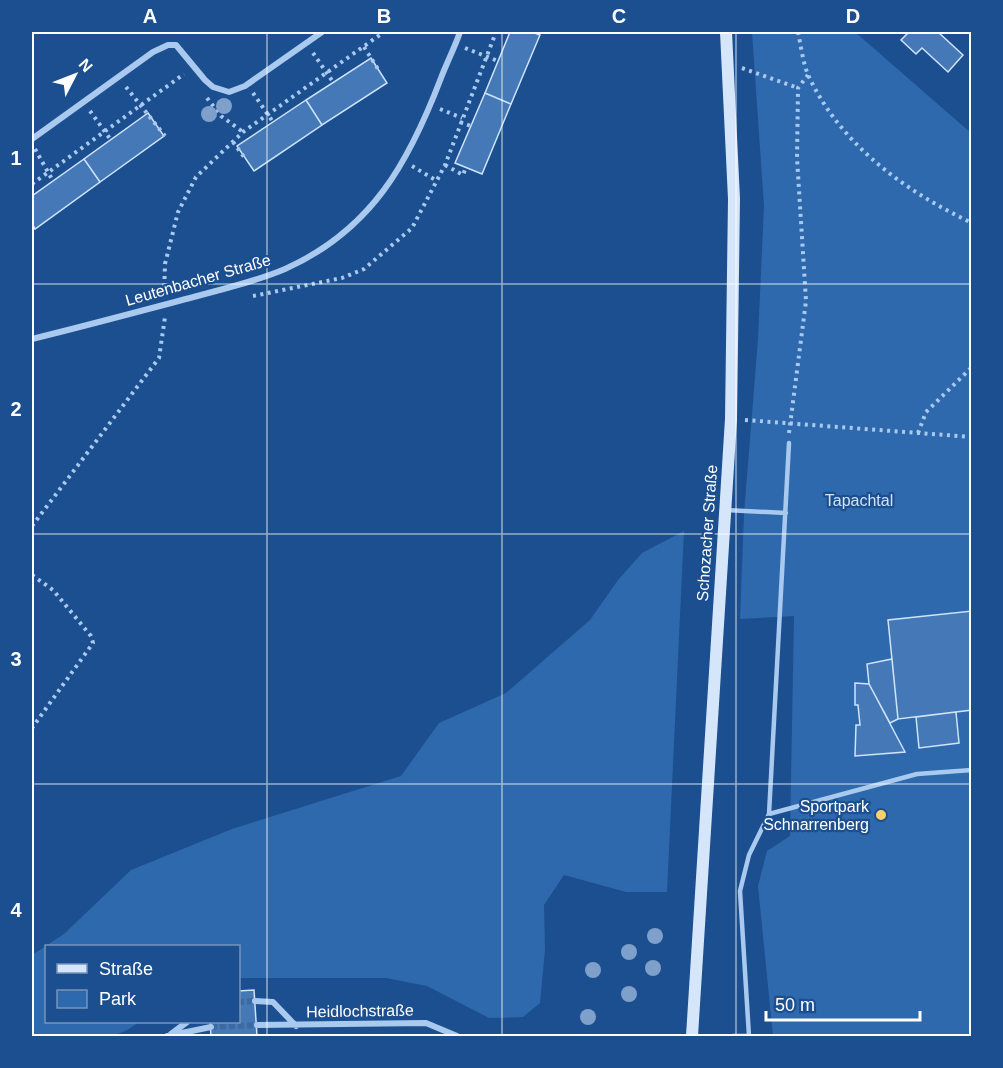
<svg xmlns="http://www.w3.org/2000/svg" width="1003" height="1068" font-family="Arial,sans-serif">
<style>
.green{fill:#2e69ad}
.building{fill:#4478b7;stroke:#cfe3fa;stroke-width:1.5}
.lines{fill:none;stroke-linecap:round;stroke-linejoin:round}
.minor-tunnel{stroke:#3d69a0;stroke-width:6;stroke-dasharray:6 3;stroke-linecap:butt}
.path{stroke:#a9c9ee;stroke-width:4;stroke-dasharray:3 4.5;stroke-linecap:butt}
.service{stroke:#a9c9ee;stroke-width:4.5}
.minor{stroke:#a9c9ee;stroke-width:6}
.secondary{stroke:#d6e6fa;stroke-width:12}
.tree{fill:#7ea0ca}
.grid{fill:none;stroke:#fff;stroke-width:1.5;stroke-opacity:0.55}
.poi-dot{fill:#ffd166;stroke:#1b4f8f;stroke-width:2}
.labels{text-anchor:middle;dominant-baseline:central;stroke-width:4.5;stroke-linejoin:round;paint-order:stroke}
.street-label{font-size:16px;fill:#fff;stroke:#1b4f8f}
.park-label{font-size:16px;fill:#cfe3fa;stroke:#1b4f8f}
.poi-label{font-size:16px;fill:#fff;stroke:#1b4f8f;text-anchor:end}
.neatline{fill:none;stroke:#fff;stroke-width:2}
.grid-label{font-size:20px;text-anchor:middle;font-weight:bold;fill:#fff}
</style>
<rect width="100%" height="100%" fill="#1b4f8f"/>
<path class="green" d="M752 32H855L971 133V1036H773L758 886 767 851 790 836 794 616 740 619 744 514 758 339 764 206Z
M684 531 667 892H626L564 875 544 905 545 950 540 1003 523 1017 489 1018 427 986 386 978H239L238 946H46V1022H138C114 1046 64 1037 32 1036V955L64 934 131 870 232 829 401 776 439 723 506 693 590 620 618 580 642 553Z"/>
<path class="building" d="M510 32H532L540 35 511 104 485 93Z
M909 32H938L963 55 948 72 922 48 916 54 901 40Z
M371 58 387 83 322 125 306 100Z
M485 93 511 104 482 174 455 163Z
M306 100 322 125 254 171 237 146Z
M148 113 164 136 100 182 84 159Z
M84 159 100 182 35 229 32 223V196Z
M972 611V710L898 719 888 620Z
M892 659 898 719 890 723 869 684 867 664Z
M855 683 869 684 905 752 855 756 856 725H860L858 705H855Z
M956 712 959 743 919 748 916 717Z
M254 990 257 1036H211L210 1022H238V991Z"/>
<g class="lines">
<path class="minor-tunnel" d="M238 1002 255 1001
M211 1027 257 1025"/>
<path class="path" d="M798 32C801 46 803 64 809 77 842 146 905 191 972 223
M364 47 378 69
M465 48 498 61
M313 53 333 82
M742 68 798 88
M126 87 165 136
M253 93 273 122
M207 98 221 116 243 132
M440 109 462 118
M90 111 111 140
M460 122 471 126
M233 142 244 157
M35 149 53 181
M445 165 463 175 466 167
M412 166 437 181
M32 184 184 74
M164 294 165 264 178 212 196 177 243 132 384 32
M253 296 342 278 364 269 412 228 445 165 496 32
M745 420 972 437
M789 433 806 301 797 158 798 88 808 75
M918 433 926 412 972 367
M32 526 159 358 165 317
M32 575 53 590 91 636 93 643 32 728"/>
<path class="service" d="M726 510 786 513
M769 814 917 774 972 770
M733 1036H749
M749 1036 740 891 749 855 769 814 789 443"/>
<path class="minor" d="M32 139 153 52 168 45H176L205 80 213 87 229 92 245 86 322 32
M32 339C85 326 137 312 190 298 222 289 255 282 285 269 372 230 409 162 441 78 447 62 455 47 460 32
M255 1001 273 1002 296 1026
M257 1025 426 1023 457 1036
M171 1034 187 1022
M167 1036 211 1027"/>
<path class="secondary" d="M692 1036 731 419 734 199 726 32"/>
</g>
<g class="tree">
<circle cx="224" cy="106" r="8"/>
<circle cx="209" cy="114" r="8"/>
<circle cx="655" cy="936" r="8"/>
<circle cx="629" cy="952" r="8"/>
<circle cx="653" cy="968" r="8"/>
<circle cx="593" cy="970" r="8"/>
<circle cx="629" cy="994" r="8"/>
<circle cx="588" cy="1017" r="8"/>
</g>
<path class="grid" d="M267 32V1036M502 32V1036M736 32V1036M32 284H972M32 534H972M32 784H972"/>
<circle class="poi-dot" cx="881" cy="815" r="6"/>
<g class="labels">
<g class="street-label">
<text transform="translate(198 280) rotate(-16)">Leutenbacher Straße</text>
<text transform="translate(707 533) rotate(-86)">Schozacher Straße</text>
<text transform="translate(360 1011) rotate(-1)">Heidlochstraße</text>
</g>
<g class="park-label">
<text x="859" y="500">Tapachtal</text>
</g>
<g class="poi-label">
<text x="869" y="806">Sportpark<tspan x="869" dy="18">Schnarrenberg</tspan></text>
</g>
</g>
<rect width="1003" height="1068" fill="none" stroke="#1b4f8f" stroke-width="66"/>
<rect x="45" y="945" width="195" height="78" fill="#1b4f8f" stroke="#7695bc" stroke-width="1.5"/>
<rect x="57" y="964" width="30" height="9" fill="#d6e6fa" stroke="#7695bc" stroke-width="1.5"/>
<text x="99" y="975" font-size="18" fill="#ffffff">Straße</text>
<rect x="57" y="990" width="30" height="18" fill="#2e69ad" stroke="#7695bc" stroke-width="1.5"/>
<text x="99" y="1005" font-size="18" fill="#ffffff">Park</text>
<g transform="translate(75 75) rotate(48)" stroke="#1b4f8f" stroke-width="4.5" paint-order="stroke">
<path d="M0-4.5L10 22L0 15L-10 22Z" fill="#ffffff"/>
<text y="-9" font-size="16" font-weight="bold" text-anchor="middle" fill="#ffffff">N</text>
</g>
<path d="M766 1011v9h154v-9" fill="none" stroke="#ffffff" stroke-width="3"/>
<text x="775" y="1011" font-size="18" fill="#ffffff" stroke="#1b4f8f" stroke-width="4.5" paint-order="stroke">50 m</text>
<rect x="33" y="33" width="937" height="1002" class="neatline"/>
<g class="grid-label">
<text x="150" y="23">A</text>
<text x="384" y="23">B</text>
<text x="619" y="23">C</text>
<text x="853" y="23">D</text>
<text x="16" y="165">1</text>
<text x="16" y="416">2</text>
<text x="16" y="666">3</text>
<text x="16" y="917">4</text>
</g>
</svg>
